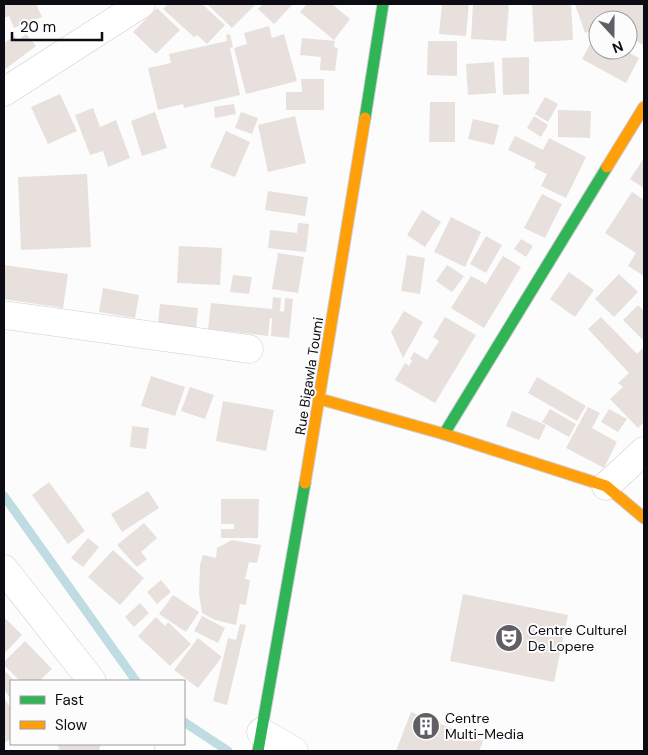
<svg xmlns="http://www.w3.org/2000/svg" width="648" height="755" font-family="'DM Sans',sans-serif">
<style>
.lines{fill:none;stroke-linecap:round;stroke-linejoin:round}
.stream{stroke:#bedce1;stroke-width:9}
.building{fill:#e7e0dd}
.street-casing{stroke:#cfced3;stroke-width:29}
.fast-casing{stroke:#cfced3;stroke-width:13}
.slow-casing{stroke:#cfced3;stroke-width:13}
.street{stroke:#fff;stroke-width:28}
.fast{stroke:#30b455;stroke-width:11}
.slow{stroke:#ff9f0a;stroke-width:11}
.labels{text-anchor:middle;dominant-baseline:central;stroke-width:4;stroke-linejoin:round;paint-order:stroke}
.street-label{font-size:14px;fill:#0d0b14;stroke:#fcfcfc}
.poi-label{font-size:14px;fill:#0d0b14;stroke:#fcfcfc;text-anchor:start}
</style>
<rect width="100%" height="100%" fill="#fcfcfc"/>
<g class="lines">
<path class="stream" d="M4 496 136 681
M184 722 228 751"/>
</g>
<path class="building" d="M4 4H36L42 17 14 28 9 16 4 18Z
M168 4H202L225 25 207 44 197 35 194 37 163 9Z
M207 4H256L232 28Z
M263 4H293L274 24 258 9Z
M307 4H332L350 19 334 40 300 12Z
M442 4H469L466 36 439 34Z
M473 4H509L506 41 471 39Z
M532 4H571L573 40 534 42Z
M575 4H644V46L628 35V20H598V28L585 33Z
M157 8 180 30 156 54 133 32Z
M269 26 272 38 284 34 297 81 246 94 234 48 247 44 244 33Z
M26 34 36 46 4 70V43L14 36 18 40Z
M230 34 233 47 230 48 240 95 184 108 183 104 158 110 148 68 171 63 169 54 227 41 226 35Z
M595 35 598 36V50H624L639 58 626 83 582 59Z
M302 38 335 41 334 47 338 48 335 71 320 70 321 57 300 55Z
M428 41H457V76L427 75Z
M529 57V94L503 95 502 58Z
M494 62 496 93 468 95 466 64Z
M301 79H324V110H286V92H302Z
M60 94 77 131 48 144 31 107Z
M545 97 558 104 548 122 535 114Z
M430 102H455V142H429Z
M234 104 236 114 215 118 214 107Z
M93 108 100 127 116 120 130 158 108 167 103 151 90 155 75 115Z
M558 110 591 111 590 138 558 137Z
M155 112 167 148 142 156 131 121Z
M241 112 258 118 252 134 235 128Z
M295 116 306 163 268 172 258 125Z
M534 116 548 125 541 137 527 128Z
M473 119 499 125 494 145 468 139Z
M226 131 250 142 235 177 210 167Z
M515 136 543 150 549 138 586 157 566 198 541 186 547 174 534 168 536 163 508 150Z
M644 158V188L630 179Z
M87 174 91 247 21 250 18 177Z
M268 191 308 197 305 216 265 210Z
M632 192 644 200V276L628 266 636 253 605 233Z
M542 194 562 204 545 238 524 228Z
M422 210 441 222 425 247 407 235Z
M451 217 481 232 465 267 434 252Z
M298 223 309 224 306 252 268 248 270 230 297 233Z
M486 236 502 245 486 273 470 264Z
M521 239 533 246 526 257 514 249Z
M179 246 222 248 220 285 177 283Z
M278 253 304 257 298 293 272 289Z
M407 255 425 258 420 294 401 291Z
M503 256 521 267 484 328 451 308 471 276 486 284Z
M4 265 68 274 63 308 4 299Z
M447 265 464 276 452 292 436 281Z
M569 272 594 290 575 317 550 299Z
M619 274 638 292 614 317 595 299Z
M233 275 252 277 249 294 230 292Z
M103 288 139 295 135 318 99 312Z
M273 297 281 298 280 311 284 312 285 298 293 299 289 338 271 336 272 318H270L268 336 208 329 211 303 272 309Z
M160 304 198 308 196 329 158 324Z
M638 305 644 311V341L623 320Z
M404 311 423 322 403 358 391 332Z
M445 317 476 335 435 403 395 380 405 363 409 366 412 361 410 359 414 352 427 360 439 341 433 337Z
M601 317 637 354 644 347V422L638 428 610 399 623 387 618 383 629 373 588 329Z
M151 376 185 387 175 416 141 406Z
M537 377 586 406 577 421 528 393Z
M190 387 214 395 205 419 181 411Z
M223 401 274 410 266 451 216 441Z
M588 407 600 413 592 428 617 442 604 468 566 448Z
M550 409 576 424 569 437 542 422Z
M609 409 627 419 618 432 601 422Z
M512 411 546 425 539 440 506 426Z
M132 426 149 428 146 449 130 447Z
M49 482 85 531 68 544 32 495Z
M148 491 159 508 122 532 111 514Z
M221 499H259L258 538H221V529H234V524H221Z
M144 523 157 538 141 552 147 559 137 567 117 545Z
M88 538 99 547 83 567 71 558Z
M232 540 261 545 257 563 249 562 245 579 250 580 246 605 240 604 236 625 215 620 202 613 199 594 200 565 203 555 216 558 217 548Z
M113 550 144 578 120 605 88 577Z
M161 580 171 592 157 604 147 592Z
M463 594 568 615 554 682 450 661Z
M173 595 199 612 186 632 159 614Z
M140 603 149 613 134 627 125 617Z
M202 616 225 628 218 643 194 631Z
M4 617 22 635 4 654Z
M156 617 165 626 168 622 191 644 170 666 138 636Z
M240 624 246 625 227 705 213 701 228 638 236 640Z
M198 638 222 657 198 688 174 670Z
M25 641 52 669 39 681H20L4 665V662Z
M6 672 14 681H11V699L4 690V673Z
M4 697 11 709V739L4 743Z
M411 712 483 741 479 751H396Z
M57 744H100L103 751H60Z"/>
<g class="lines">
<g class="street-casing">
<path id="street" d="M4 92 141 4
M4 315 249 349
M606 486 644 451
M4 569 92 681
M261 732 294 751
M113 751 123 747 141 744"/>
</g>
<g class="fast-casing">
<path id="fast" d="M365 118 383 4
M444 434 607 167
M258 751 305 483"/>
</g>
<g class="slow-casing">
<path id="slow" d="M607 167 644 107
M320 399 444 434 606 486 644 518
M305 483 365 118"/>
</g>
<use href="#street" class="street"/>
<use href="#fast" class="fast"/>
<use href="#slow" class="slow"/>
</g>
<defs>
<g id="theatre-disc" transform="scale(1.4375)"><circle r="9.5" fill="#615f65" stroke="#fcfcfc"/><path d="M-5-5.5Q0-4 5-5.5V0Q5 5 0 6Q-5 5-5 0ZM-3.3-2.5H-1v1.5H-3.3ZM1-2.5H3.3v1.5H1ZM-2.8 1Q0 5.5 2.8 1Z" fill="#fff"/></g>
<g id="building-disc" transform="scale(1.4375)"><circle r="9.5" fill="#615f65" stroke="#fcfcfc"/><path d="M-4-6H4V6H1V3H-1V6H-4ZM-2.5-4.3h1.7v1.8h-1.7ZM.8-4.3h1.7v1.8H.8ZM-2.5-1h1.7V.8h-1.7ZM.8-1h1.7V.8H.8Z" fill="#fff"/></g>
</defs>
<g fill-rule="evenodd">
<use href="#theatre-disc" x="509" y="638"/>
<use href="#building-disc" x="426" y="726"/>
</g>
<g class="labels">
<g class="street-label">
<text transform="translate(309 376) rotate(-81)">Rue Bigawla Toumi</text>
</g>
<g class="poi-label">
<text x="528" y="630">Centre Culturel<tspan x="528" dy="16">De Lopere</tspan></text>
<text x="445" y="718">Centre<tspan x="445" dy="16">Multi-Media</tspan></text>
</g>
</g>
<rect width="648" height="755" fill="none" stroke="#0d0b14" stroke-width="10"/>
<rect x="10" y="680" width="175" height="65" fill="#fcfcfc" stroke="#9c9c9f"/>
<rect x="20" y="696" width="25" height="8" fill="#30b455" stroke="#9c9c9f"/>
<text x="55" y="705" font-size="15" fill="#0d0b14">Fast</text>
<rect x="20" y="721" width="25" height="8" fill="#ff9f0a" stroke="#9c9c9f"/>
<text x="55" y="730" font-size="15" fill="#0d0b14">Slow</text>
<g transform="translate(613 35) rotate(159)"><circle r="24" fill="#fcfcfc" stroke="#9c9c9f"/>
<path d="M0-4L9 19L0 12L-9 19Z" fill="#615f65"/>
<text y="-8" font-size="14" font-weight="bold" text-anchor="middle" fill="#0d0b14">N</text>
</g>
<path d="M12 32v8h90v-8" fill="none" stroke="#0d0b14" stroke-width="2.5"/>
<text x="20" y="32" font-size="15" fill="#0d0b14" stroke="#fcfcfc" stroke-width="4" paint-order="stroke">20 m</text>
</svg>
